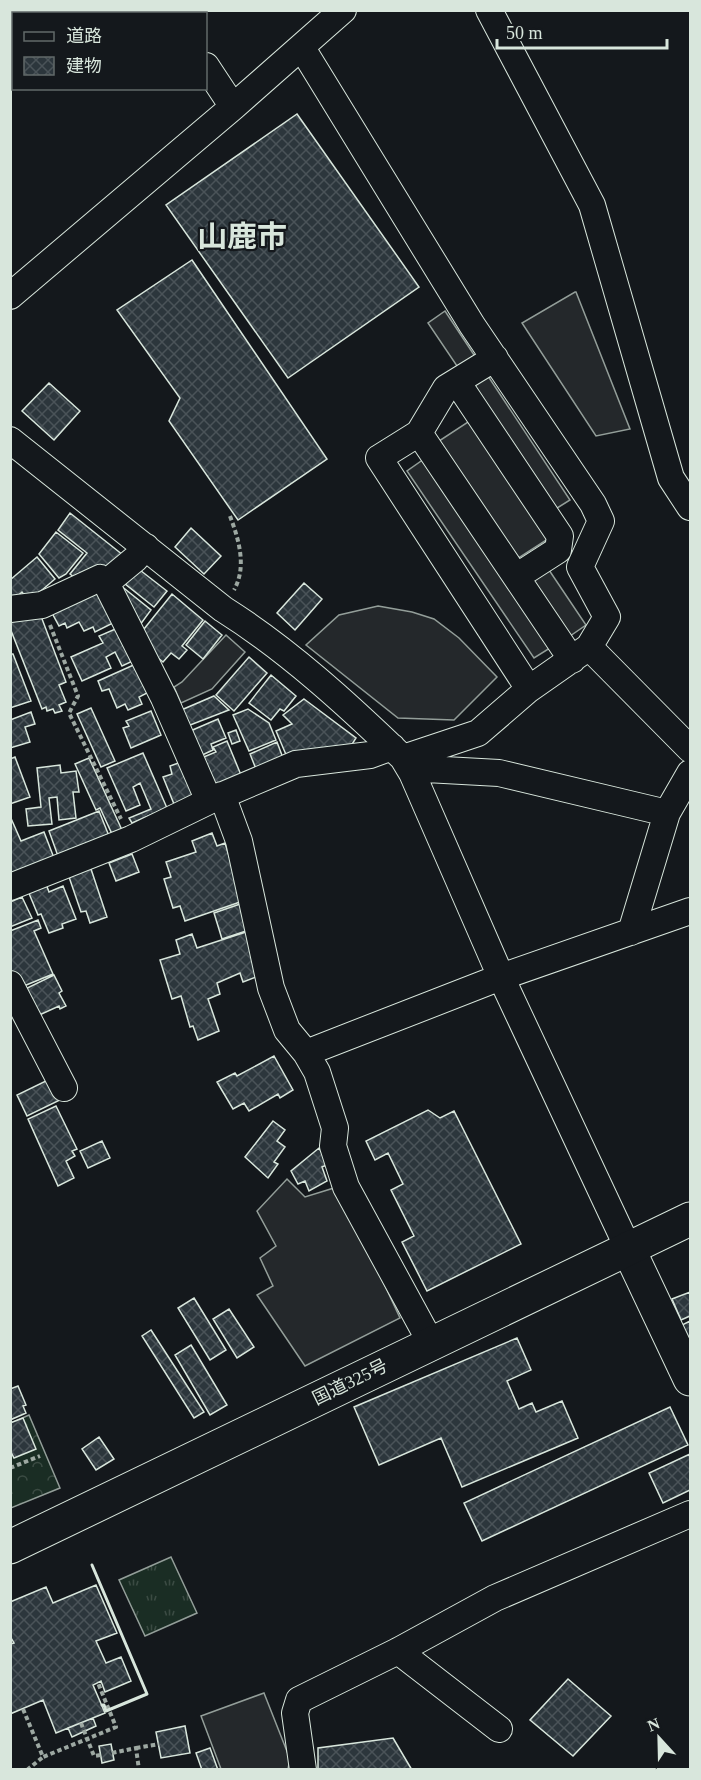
<svg xmlns="http://www.w3.org/2000/svg" width="701" height="1780" font-family="'Times New Roman','Noto Sans JP',serif">
<style>
.grass{fill:url(#grass-tufts);stroke:#939e99;stroke-width:1.5}
.park{fill:url(#park-crowns);stroke:#939e99;stroke-width:1.5}
.parking{fill:#24282b;stroke:#939e99;stroke-width:1.5}
.building{fill:url(#building-cross-hatch);stroke:#d8e6dc;stroke-width:1.5}
.lines{fill:none;stroke-linecap:round;stroke-linejoin:round}
.minor-casing{stroke:#d8e6dc;stroke-width:28}
.major-casing{stroke:#d8e6dc;stroke-width:35}
.highway-casing{stroke:#d8e6dc;stroke-width:35}
.path{stroke:#9da8a2;stroke-width:4;stroke-dasharray:4.5 3;stroke-linecap:butt}
.minor{stroke:#14181c;stroke-width:26}
.major{stroke:#14181c;stroke-width:33}
.highway{stroke:#14181c;stroke-width:33}
.wall{stroke:#d8e6dc;stroke-width:3}
.labels{text-anchor:middle;dominant-baseline:central;stroke-width:4.5;stroke-linejoin:round;paint-order:stroke}
.street-label{font-size:18px;fill:#d8e6dc;stroke:#14181c}
.town-label{font-size:30px;font-weight:bold;fill:#d8e6dc;stroke:#14181c}
</style>
<defs>
<pattern id="grass-tufts" width="24" height="20" patternUnits="userSpaceOnUse" patternTransform="scale(1.5)"><rect width="24" height="20" fill="#1a2d24"/><path d="M3 7l-1-3M5 7V3M7 7l1-3M15 17l-1-3M17 17v-4M19 17l1-3" fill="none" stroke="#3b4b43"/></pattern>
<pattern id="park-crowns" width="20" height="18" patternUnits="userSpaceOnUse" patternTransform="scale(1.5)"><rect width="20" height="18" fill="#1a2d24"/><path d="M2 6a3 3 0 1 1 6 0M12 15a3 3 0 1 1 6 0" fill="none" stroke="#3b4b43"/></pattern>
<pattern id="building-cross-hatch" width="8" height="8" patternUnits="userSpaceOnUse" patternTransform="scale(1.5)"><rect width="8" height="8" fill="#2c363c"/><path d="M0 0l8 8M0 8l8-8" fill="none" stroke="#4a5358"/></pattern>
</defs>
<rect width="100%" height="100%" fill="#14181c"/>
<path class="grass" d="M171 1557 197 1613 145 1636 119 1580Z"/>
<path class="park" d="M29 1415 60 1488 11 1508V1423Z"/>
<path class="parking" d="M575 292H576L630 429 596 436 522 323Z
M445 311 570 500 554 510 428 323Z
M471 420 548 539 517 559 439 441Z
M424 459 550 648 534 658 407 471Z
M549 570 586 625 570 636 533 581Z
M378 606 412 612 434 619 459 638 497 677 454 720 398 718 306 645 339 615Z
M226 635 245 652 212 689 181 703 174 687 182 682Z
M287 1179 305 1197 334 1188 366 1245 400 1318 305 1366 257 1295 273 1286 260 1258 276 1246 257 1211Z
M264 1693 290 1759 288 1769H221L201 1716Z"/>
<path class="building" d="M297 114 419 287 288 378 166 205Z
M192 260 327 459 238 520 169 421 180 398 117 310Z
M49 383 80 411 54 440 22 411Z
M70 513 128 559 80 582 70 574 87 553 58 530Z
M191 528 221 556 204 574 175 547Z
M56 532 83 553 66 574 59 578 39 554Z
M37 557 55 579 29 601 22 592 14 599 10 594V580Z
M136 567 167 591 154 607 124 583Z
M304 583 322 599 295 630 277 613Z
M98 584 117 621 95 632 93 627 84 631 79 622 67 628 65 623 59 626 52 613Z
M120 585 151 610 137 629Z
M172 594 203 620 182 646 187 650 179 659 171 653 163 662 146 648 150 642 140 634Z
M39 611 66 682 59 685 66 702 59 705 62 711 55 713 53 709 47 711 46 707 42 709 10 628V618Z
M205 621 222 635 203 659 186 645Z
M120 627 135 660 122 666 115 652 106 657 111 668 82 681 71 657 103 643 99 636Z
M10 654H13L31 701 10 708Z
M249 657 267 673 234 711 216 695Z
M138 663 151 691 139 697 142 704 128 710 125 704 117 708 109 689 102 691 98 681Z
M271 675 296 696 284 711 280 709 271 720 249 703Z
M214 696 229 710 185 727 179 711Z
M304 699 356 738 349 749 287 757 276 731 292 724 283 715Z
M91 708 115 761 101 767 77 714Z
M248 709 269 723 276 740 249 751 233 715Z
M151 711 161 735 131 748 123 728 129 726 126 721Z
M31 712 35 724 25 727 30 742 10 748V720Z
M218 719 226 738 211 744 213 750 198 757 188 732Z
M236 730 240 741 232 744 228 733Z
M227 741 241 775 211 788 199 759 216 752 213 747Z
M277 742 283 758 256 769 250 754Z
M143 753 167 808 132 823 129 818 151 809 140 783 133 787 140 805 126 811 107 768Z
M15 757 30 797 10 804V759Z
M89 758 122 830 112 834 100 808 96 810 75 764Z
M184 761 197 795 174 804 163 777 172 774 170 766Z
M60 765 61 773 76 771 79 792H73L76 818 59 820 57 797 49 798 52 824 28 826 26 809 41 807 37 768Z
M99 811 109 836 58 856 49 831Z
M10 816 21 841 44 832 54 858 10 875Z
M212 833 217 846 225 843 243 901 185 921 180 906 173 908 164 879 171 877 166 862 196 852 192 841Z
M132 854 139 872 116 881 109 863Z
M90 866 107 917 90 923 86 911 81 912 68 874Z
M46 884 49 892 63 886 76 919 62 924 63 928 49 933 41 914 38 915 28 891Z
M22 897 32 918 10 927V902Z
M243 903 252 929 222 939 214 913Z
M38 920 41 928 34 931 53 974 19 988 10 968V931Z
M252 930 261 975 243 982 240 973 217 983 220 994 208 999 219 1031 198 1040 193 1026 190 1027 181 996 172 999 160 960 180 954 176 940 192 934 197 948Z
M54 975 62 991 59 993 66 1006 60 1009 59 1006 35 1017 21 991Z
M274 1056 293 1090 280 1098 278 1094 249 1111 244 1103 233 1109 217 1082 235 1073 237 1076Z
M52 1078 62 1099 27 1116 17 1095Z
M56 1106 77 1149 72 1151 75 1156 66 1161 74 1178 58 1186 28 1119Z
M428 1110 440 1118 454 1111 521 1244 427 1291 402 1242 414 1236 391 1190 403 1184 388 1153 375 1160 366 1141Z
M273 1121 285 1130 277 1141 285 1147 274 1162 278 1164 268 1178 245 1157Z
M102 1141 110 1158 88 1168 80 1151Z
M319 1148 329 1164 322 1167 327 1181 309 1191 305 1181 298 1184 291 1171Z
M690 1292V1316L681 1320 672 1299Z
M194 1298 226 1350 210 1360 178 1308Z
M229 1309 254 1347 237 1358 213 1319Z
M690 1321V1345L682 1325Z
M151 1330 204 1412 194 1418 142 1336Z
M517 1338 531 1370 507 1381 519 1409 532 1403 536 1412 562 1401 578 1438 462 1487 441 1438 379 1465 354 1407Z
M191 1345 227 1405 210 1415 175 1355Z
M18 1386 26 1405 23 1406 26 1413 10 1420V1389Z
M670 1407 688 1445 482 1541 464 1503Z
M23 1418 36 1449 14 1458 10 1450V1423Z
M99 1437 114 1459 96 1470 82 1449Z
M690 1454V1490L663 1503 649 1473Z
M96 1585 117 1633 96 1641 106 1663 121 1657 131 1681 105 1692 101 1681 93 1685 105 1713 56 1733 43 1700 10 1714V1644L14 1643 10 1636V1602L46 1587 53 1603Z
M568 1679 611 1716 573 1756 530 1720Z
M93 1718 96 1726 72 1737 68 1728Z
M185 1726 190 1753 161 1758 156 1732Z
M393 1738 412 1770H318V1748Z
M111 1744 114 1760 102 1763 99 1746Z
M210 1748 218 1770H202L196 1753Z"/>
<g class="lines">
<g class="minor-casing">
<path id="minor" d="M169 10 171 14
M489 10 592 205 671 478 690 507
M302 48 472 325 593 504 601 521 580 567 607 617 589 647 529 689 478 733 403 758
M206 66 233 107
M10 296 233 107 343 10
M457 382 560 536 558 550 516 577
M419 433 446 388 495 358
M10 440 223 609C288 650 347 704 403 758L412 773 501 977 628 1248
M106 583 135 559 146 547
M10 609 42 605 100 578 106 583 164 698 209 801
M589 647 690 749
M529 689 379 458 419 433 572 660
M412 773 426 769 499 773 667 813
M222 795 239 841 271 988 287 1030 306 1053 317 1072 335 1128 333 1146 346 1187 431 1343
M10 887 131 839 209 801 296 764 370 755 392 747
M631 932 667 813 690 773
M10 984 64 1088
M306 1053 501 977 690 911
M398 1651 499 1729
M303 1770 295 1713 299 1700 398 1651 495 1598 690 1514"/>
</g>
<g class="major-casing">
<path id="major" d="M628 1248 690 1379"/>
</g>
<g class="highway-casing">
<path id="highway" d="M10 1547 690 1219"/>
</g>
<path class="path" d="M230 516C239 540 247 567 234 590
M50 625 78 696 69 713 121 819
M10 1468 40 1456
M23 1709 43 1757 116 1727 98 1683
M81 1723 94 1756 101 1755
M136 1748 159 1744
M112 1753 136 1748 139 1770
M27 1770 43 1757"/>
<use href="#minor" class="minor"/>
<use href="#major" class="major"/>
<use href="#highway" class="highway"/>
<path class="wall" d="M92 1565 147 1694 106 1711 104 1705H102"/>
</g>
<g class="labels">
<g class="street-label">
<text transform="translate(350 1382) rotate(-26)">国道325号</text>
</g>
<g class="town-label">
<text x="242" y="236">山鹿市</text>
</g>
</g>
<rect width="701" height="1780" fill="none" stroke="#d8e6dc" stroke-width="24"/>
<rect x="12" y="12" width="195" height="78" fill="#14181c" stroke="#626a69" stroke-width="1.5"/>
<rect x="24" y="32" width="30" height="9" fill="#14181c" stroke="#626a69" stroke-width="1.5"/>
<text x="66" y="42" font-size="18" fill="#d8e6dc">道路</text>
<rect x="24" y="57" width="30" height="18" fill="url(#building-cross-hatch)" stroke="#626a69" stroke-width="1.5"/>
<text x="66" y="72" font-size="18" fill="#d8e6dc">建物</text>
<g transform="translate(659 1738) rotate(338)" stroke="#14181c" stroke-width="4.5" paint-order="stroke">
<path d="M0-4.5L10 22L0 15L-10 22Z" fill="#d8e6dc"/>
<text y="-9" font-size="16" font-weight="bold" text-anchor="middle" fill="#d8e6dc">N</text>
</g>
<path d="M497 39v9h170v-9" fill="none" stroke="#d8e6dc" stroke-width="3"/>
<text x="506" y="39" font-size="18" fill="#d8e6dc" stroke="#14181c" stroke-width="4.5" paint-order="stroke">50 m</text>
</svg>
